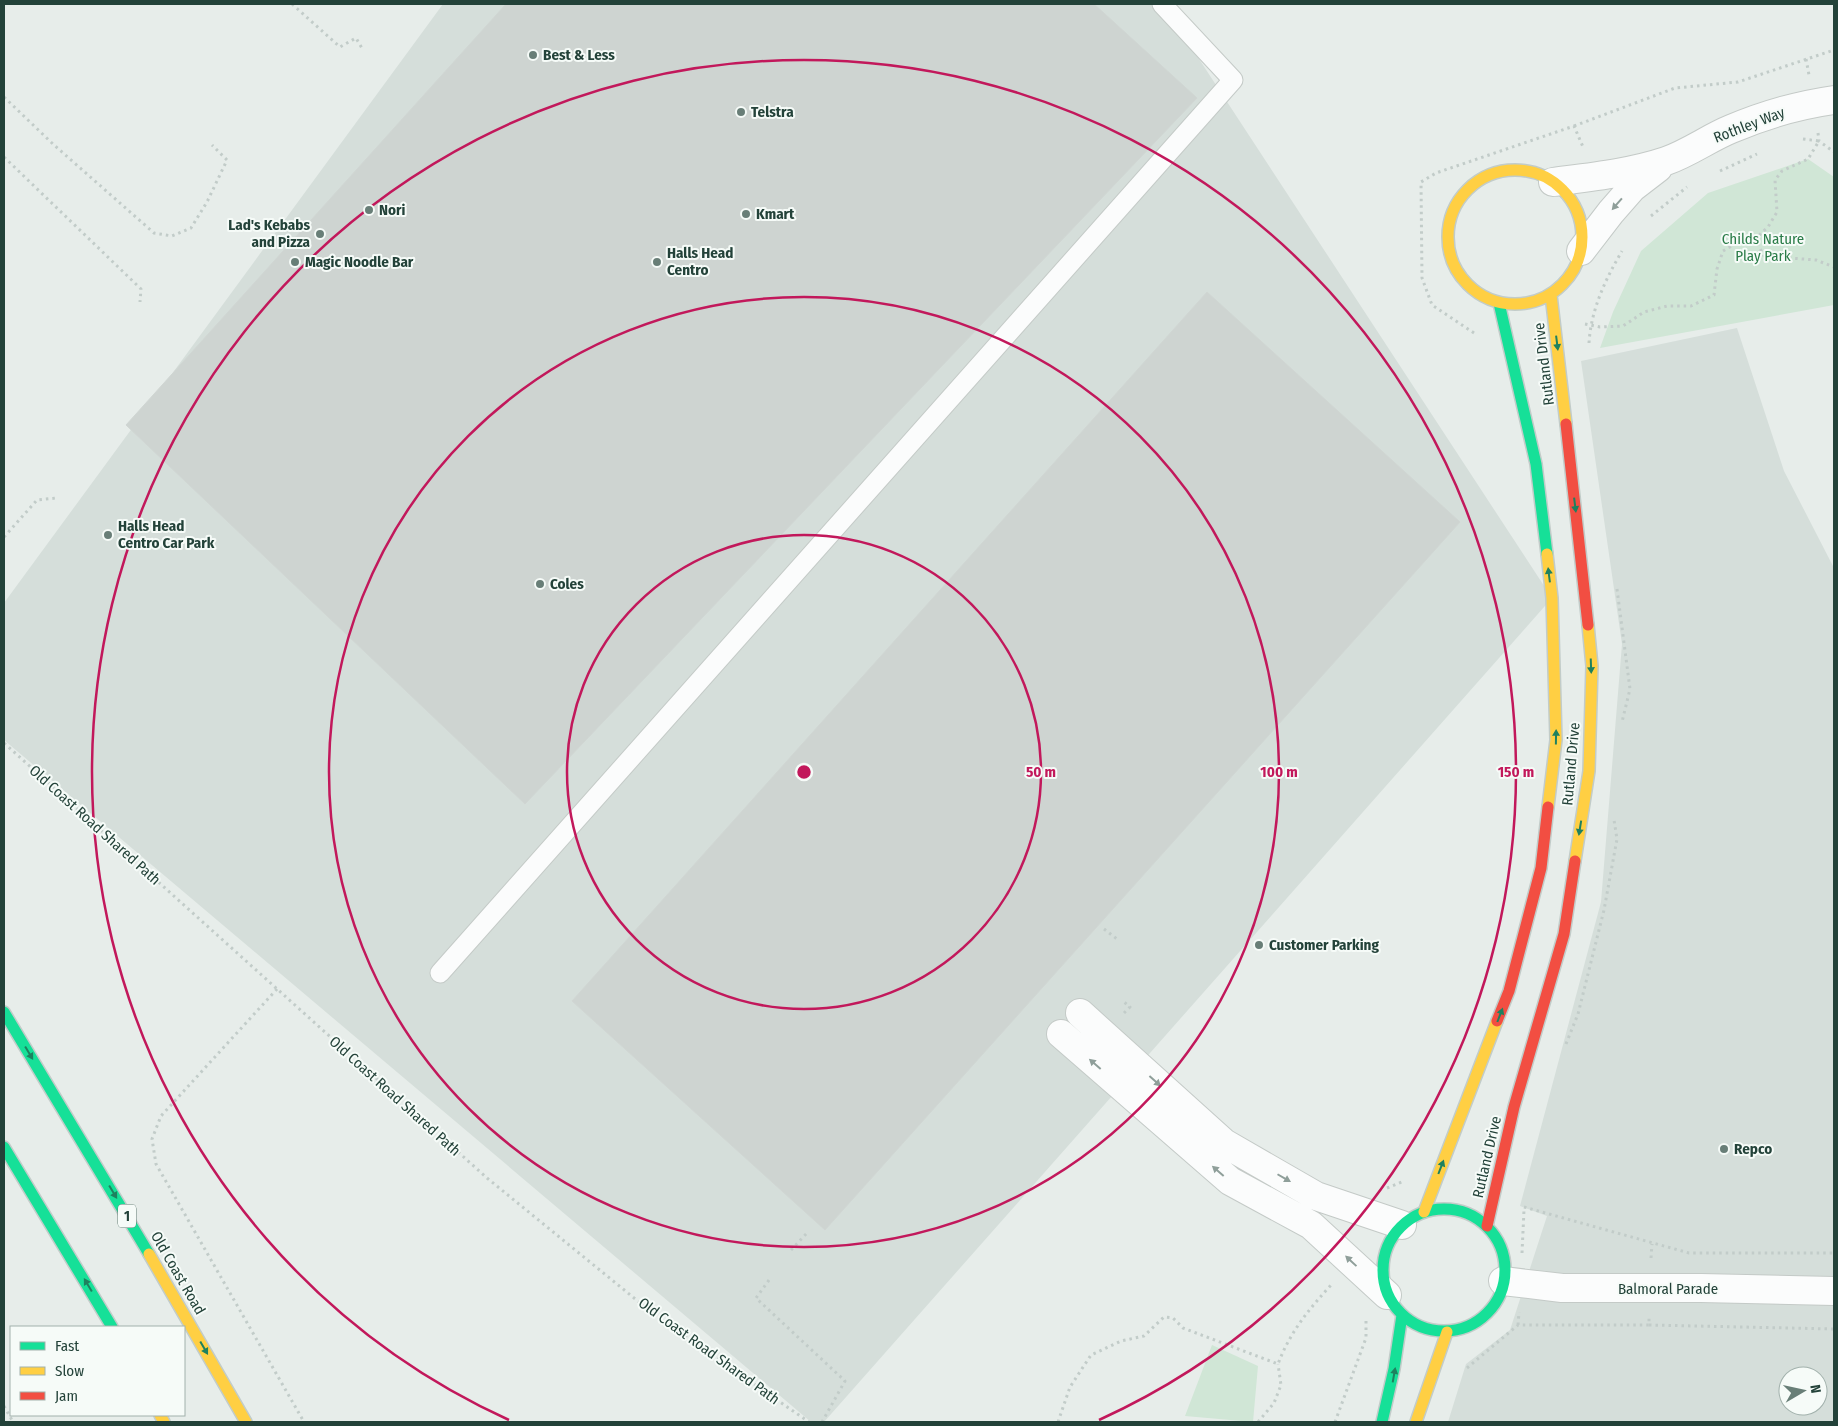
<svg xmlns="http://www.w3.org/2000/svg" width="1838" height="1426" font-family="'Fira Sans Condensed',sans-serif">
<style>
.built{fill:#d5deda;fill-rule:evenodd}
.green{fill:#d0e6d6}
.building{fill:#ced4d1;stroke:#d0d6d3}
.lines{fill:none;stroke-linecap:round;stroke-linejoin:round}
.lane-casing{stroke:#c4cac7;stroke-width:21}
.street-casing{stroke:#c4cac7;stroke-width:30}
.fast-casing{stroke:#c2ccc9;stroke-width:14}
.slow-casing{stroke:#c2ccc9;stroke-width:14}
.jam-casing{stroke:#c2ccc9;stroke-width:14}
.path{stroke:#c2ccc9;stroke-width:3;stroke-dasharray:2.5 4;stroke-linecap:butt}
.lane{stroke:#fbfcfc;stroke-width:19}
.street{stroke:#fbfcfc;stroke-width:28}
.fast{stroke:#16e098;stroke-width:11}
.slow{stroke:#ffcf43;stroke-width:11}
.jam{stroke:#f24e42;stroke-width:11}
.oneway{fill:#8f9f9a}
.oneway2{fill:#1e815f}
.ring{fill:none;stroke:#c2185b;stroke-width:2.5}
.poi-dot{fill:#687e77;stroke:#f6fbf8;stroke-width:2}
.labels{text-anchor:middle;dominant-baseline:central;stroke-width:4;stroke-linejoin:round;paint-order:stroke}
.shield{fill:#f6fbf8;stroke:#627a72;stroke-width:1}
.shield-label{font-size:14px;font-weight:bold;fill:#234239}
.poi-label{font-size:15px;font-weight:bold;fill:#234239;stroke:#f6fbf8;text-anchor:start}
.street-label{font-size:15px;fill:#234239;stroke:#f6fbf8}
.park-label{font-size:15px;fill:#2a7c48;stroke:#f6fbf8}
.centre{fill:#c2185b;stroke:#f6fbf8;stroke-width:2.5}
.ring-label{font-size:15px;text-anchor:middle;font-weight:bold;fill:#c2185b;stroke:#f6fbf8;stroke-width:4;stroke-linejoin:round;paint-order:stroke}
</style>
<rect width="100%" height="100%" fill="#e7edea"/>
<path class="built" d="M443 4H1163L1552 598 824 1422H811L4 740V603Z
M1737 328 1784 471 1834 568V1422H1448L1466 1364 1510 1330 1547 1216 1520 1206 1601 902 1622 644 1581 361ZM1788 1376H1818V1406H1788Z"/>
<path class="green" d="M1808 159 1834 177V305L1600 348 1613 312 1641 251 1708 193Z
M1212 1345 1258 1366 1253 1422 1185 1416Z"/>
<path class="building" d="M506 4H1094L1197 98 525 804 126 425Z
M1207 292 1460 522 825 1230 572 1001Z"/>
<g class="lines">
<g class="lane-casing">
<path id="lane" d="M440 973 1233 80 1162 4"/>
</g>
<g class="street-casing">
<path id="street" d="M1553 182C1591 177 1630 173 1666 161 1689 153 1709 138 1731 129 1764 115 1799 105 1834 100
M1581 251 1611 212 1632 188 1658 168
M1080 1013 1224 1143 1316 1196 1402 1225
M1061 1034 1230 1181 1311 1225 1387 1295
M1503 1281 1562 1288H1701L1834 1291"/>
</g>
<g class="fast-casing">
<path id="fast" d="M1499 303 1536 464 1547 554
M4 1012 149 1254
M4 1147 112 1327
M1383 1270a61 61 0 1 1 122 0a61 61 0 1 1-122 0Z
M1382 1422 1394 1369 1402 1315"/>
</g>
<g class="slow-casing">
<path id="slow" d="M1448 237a67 67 0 1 1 134 0a67 67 0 1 1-134 0Z
M1551 295 1566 424
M1547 554 1552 598 1556 740 1548 807
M1575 861 1589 771 1592 666 1588 625
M1424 1212 1497 1021
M149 1254 246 1422
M160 1415 164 1422
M1416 1422 1447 1332"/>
</g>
<g class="jam-casing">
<path id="jam" d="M1566 424 1588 625
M1497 1021 1509 991 1541 868 1548 807
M1487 1226 1514 1107 1564 934 1575 861"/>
</g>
<path class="path" d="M292 4 340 47 356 38 363 50
M1806 59 1809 75
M4 97 54 145 154 233 172 236 191 228 207 202 227 160 212 145
M1574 126 1675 88 1738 82 1834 50
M1818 133 1819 141 1834 152
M1803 139 1819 141 1808 159 1782 171 1775 180 1777 212 1768 227 1755 239 1764 256 1816 260 1834 267
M4 157 141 289 140 302
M1720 171 1757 154
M1651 216 1687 187
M1585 324 1600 327 1623 326 1644 312 1667 306H1691L1714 295 1717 269 1723 251 1740 241 1755 239
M1474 333 1432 305 1422 278 1421 182 1436 173 1574 126 1583 147
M1589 343C1591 310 1605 280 1622 251
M4 537 37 500 56 498
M1617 589 1630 689 1622 722
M4 743 487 1178 661 1320 809 1422
M1104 929 1117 939
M277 989 161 1116 152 1139 156 1164 304 1422
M1124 1013 1130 1007 1124 1002
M1566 1044 1578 1014 1604 910 1617 839 1614 820
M1387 1188 1404 1181
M1524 1207 1689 1253H1834
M791 1250 807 1233
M1522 1253 1524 1210
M1651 1258 1652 1244
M769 1280 756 1298 845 1381 822 1422
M1518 1325 1519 1312
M1649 1325 1834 1329
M1467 1368 1518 1325H1649V1317
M4 1406 13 1422
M1058 1422 1070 1387 1091 1355 1121 1341 1144 1336 1164 1317 1173 1318 1183 1328 1278 1364C1290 1332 1309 1309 1332 1284
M1258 1422 1274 1403 1281 1385 1278 1364
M1335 1422 1366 1338V1317"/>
<use href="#lane" class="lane"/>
<use href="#street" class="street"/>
<use href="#fast" class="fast"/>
<use href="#slow" class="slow"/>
<use href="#jam" class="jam"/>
</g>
<defs><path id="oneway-solid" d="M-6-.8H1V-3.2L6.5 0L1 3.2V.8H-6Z" transform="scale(1.25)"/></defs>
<g class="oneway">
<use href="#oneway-solid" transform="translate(1617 204) rotate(131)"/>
<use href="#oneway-solid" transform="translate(1095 1064) rotate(-139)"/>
<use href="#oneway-solid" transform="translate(1155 1081) rotate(42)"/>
<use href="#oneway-solid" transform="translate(1218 1171) rotate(-139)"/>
<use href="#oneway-solid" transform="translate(1284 1178) rotate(30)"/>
<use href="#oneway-solid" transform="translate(1351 1261) rotate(-137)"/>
</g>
<g class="oneway2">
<use href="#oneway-solid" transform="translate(1557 343) rotate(83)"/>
<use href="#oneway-solid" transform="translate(1575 505) rotate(83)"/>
<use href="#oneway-solid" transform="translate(1549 575) rotate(-97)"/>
<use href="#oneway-solid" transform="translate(1591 666) rotate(88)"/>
<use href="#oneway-solid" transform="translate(1556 737) rotate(-89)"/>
<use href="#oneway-solid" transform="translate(1580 828) rotate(99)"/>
<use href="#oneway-solid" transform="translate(1500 1015) rotate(-69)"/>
<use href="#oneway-solid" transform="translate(29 1053) rotate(59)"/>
<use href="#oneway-solid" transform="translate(1441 1167) rotate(-69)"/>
<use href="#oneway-solid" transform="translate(113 1192) rotate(59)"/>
<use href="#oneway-solid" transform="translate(88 1285) rotate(-121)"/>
<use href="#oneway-solid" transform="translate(204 1348) rotate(60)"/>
<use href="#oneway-solid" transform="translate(1394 1375) rotate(-80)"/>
</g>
<g class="ring">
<circle cx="804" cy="772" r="237"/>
<circle cx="804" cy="772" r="475"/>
<path d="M509 1420A712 712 0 1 1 1099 1420"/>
</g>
<g class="poi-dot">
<circle cx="533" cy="55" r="5"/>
<circle cx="741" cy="112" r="5"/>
<circle cx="369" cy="210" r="5"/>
<circle cx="746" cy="214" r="5"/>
<circle cx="320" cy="234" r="5"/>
<circle cx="295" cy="262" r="5"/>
<circle cx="657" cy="262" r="5"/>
<circle cx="108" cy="535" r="5"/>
<circle cx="540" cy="584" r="5"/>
<circle cx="1259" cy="945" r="5"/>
<circle cx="1724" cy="1149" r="5"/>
</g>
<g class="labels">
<rect class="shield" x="118" y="1204.5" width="18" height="23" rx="4"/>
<g class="shield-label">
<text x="127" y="1216">1</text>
</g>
<g class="poi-label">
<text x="543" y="55">Best &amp; Less</text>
<text x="751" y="112">Telstra</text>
<text x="379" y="210">Nori</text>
<text x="756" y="214">Kmart</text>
<text x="310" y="225" text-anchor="end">Lad's Kebabs<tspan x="310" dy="17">and Pizza</tspan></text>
<text x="667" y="253">Halls Head<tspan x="667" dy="17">Centro</tspan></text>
<text x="305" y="262">Magic Noodle Bar</text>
<text x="118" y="526">Halls Head<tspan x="118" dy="17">Centro Car Park</tspan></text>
<text x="550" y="584">Coles</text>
<text x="1269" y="945">Customer Parking</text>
<text x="1734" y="1149">Repco</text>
</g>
<g class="street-label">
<text transform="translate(1749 125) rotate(-21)">Rothley Way</text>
<text transform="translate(1544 364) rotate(-97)">Rutland Drive</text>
<text transform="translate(1571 764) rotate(-85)">Rutland Drive</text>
<text transform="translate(95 825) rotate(42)">Old Coast Road Shared Path</text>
<text transform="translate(395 1096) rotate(42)">Old Coast Road Shared Path</text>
<text transform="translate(1487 1157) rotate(-77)">Rutland Drive</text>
<text transform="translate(178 1273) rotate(60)">Old Coast Road</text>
<text x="1668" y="1289">Balmoral Parade</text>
<text transform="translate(709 1351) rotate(36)">Old Coast Road Shared Path</text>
</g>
<g class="park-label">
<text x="1763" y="239">Childs Nature<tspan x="1763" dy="17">Play Park</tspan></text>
</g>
</g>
<circle cx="804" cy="772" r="8" class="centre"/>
<g class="ring-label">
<text x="1041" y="777">50 m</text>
<text x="1279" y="777">100 m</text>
<text x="1516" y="777">150 m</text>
</g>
<rect width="1838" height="1426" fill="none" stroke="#234239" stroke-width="10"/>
<rect x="10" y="1326" width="175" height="90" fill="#f6fbf8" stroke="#a2b1ac"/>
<rect x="20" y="1342" width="25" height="8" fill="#16e098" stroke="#a2b1ac"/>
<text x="55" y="1351" font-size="15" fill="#234239">Fast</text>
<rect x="20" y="1367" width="25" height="8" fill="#ffcf43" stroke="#a2b1ac"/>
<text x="55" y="1376" font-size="15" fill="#234239">Slow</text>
<rect x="20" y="1392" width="25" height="8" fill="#f24e42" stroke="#a2b1ac"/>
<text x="55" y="1401" font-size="15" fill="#234239">Jam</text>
<g transform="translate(1803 1391) rotate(81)"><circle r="24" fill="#f6fbf8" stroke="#a2b1ac"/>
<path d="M0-4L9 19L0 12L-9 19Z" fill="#687e77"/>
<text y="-8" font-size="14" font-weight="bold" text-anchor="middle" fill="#234239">N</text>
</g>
</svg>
